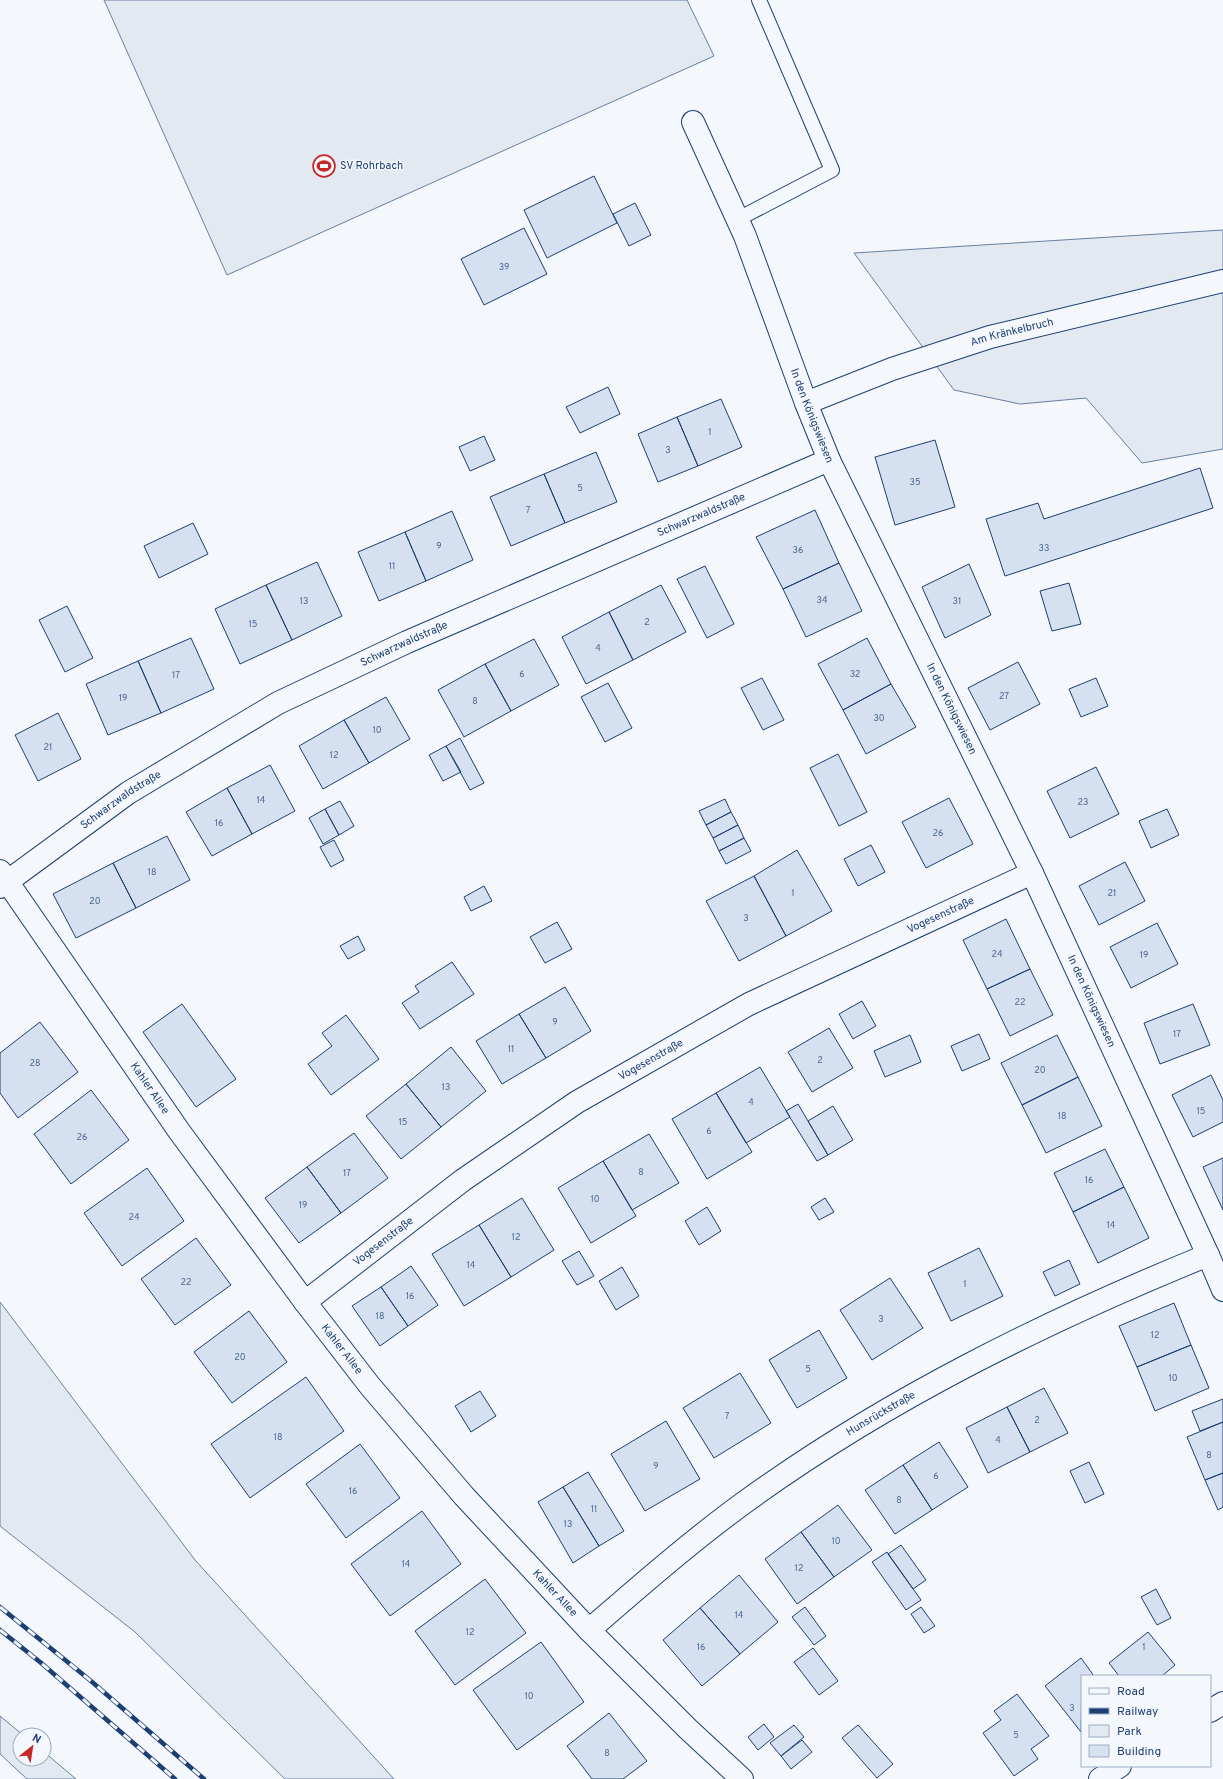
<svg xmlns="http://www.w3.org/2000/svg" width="1223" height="1779" font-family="Overpass,sans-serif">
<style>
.green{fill:#e3e9f0;stroke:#687fa3}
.building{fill:#d5e0f0;stroke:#1d3f73}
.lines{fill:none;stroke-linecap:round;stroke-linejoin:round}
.service-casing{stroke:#1d3f73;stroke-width:16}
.minor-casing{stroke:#1d3f73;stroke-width:24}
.service{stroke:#f4f7fb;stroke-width:14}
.minor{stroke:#f4f7fb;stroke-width:22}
.rail-casing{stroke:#1d3f73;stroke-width:4.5}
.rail{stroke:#f4f7fb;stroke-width:3;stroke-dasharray:9;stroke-linecap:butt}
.labels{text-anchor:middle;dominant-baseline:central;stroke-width:3;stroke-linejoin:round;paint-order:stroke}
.number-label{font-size:9px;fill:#4b6792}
.poi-label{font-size:11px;fill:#1d3f73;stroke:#f4f7fb;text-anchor:start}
.street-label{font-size:11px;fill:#1d3f73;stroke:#f4f7fb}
</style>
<rect width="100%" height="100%" fill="#f4f7fb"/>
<path class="green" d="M104 0H687L714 56 227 275Z
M1223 230V449L1142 463 1086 398 1020 404 954 390 854 253Z
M0 1302 195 1560 394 1779H285L135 1632 0 1526Z
M0 1716 23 1735H20V1759H44V1752L76 1779H27L0 1754Z"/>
<path class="building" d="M594 176 617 223 547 258 524 210Z
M635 203 651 235 629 246 613 214Z
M524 228 547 274 484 305 461 259Z
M608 387 620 414 580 433 566 407Z
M721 399 742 447 698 466 677 417Z
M677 417 698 466 658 482 638 434Z
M484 436 495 460 470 471 459 447Z
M935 440 955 507 895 525 875 457Z
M596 452 617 502 565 523 544 474Z
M1200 468 1213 508 1005 576 986 519 1038 503 1044 519Z
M544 474 565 523 511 546 490 497Z
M815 510 839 563 783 589 756 537Z
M452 511 473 560 426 581 405 532Z
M193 523 208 554 159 578 144 546Z
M405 532 426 581 379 601 358 552Z
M317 562 342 616 292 640 266 585Z
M839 563 862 611 806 637 783 589Z
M969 564 991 615 945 638 922 587Z
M705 566 734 624 707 638 677 579Z
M1069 583 1081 624 1052 631 1040 591Z
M266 585 292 640 240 664 215 609Z
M661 585 686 632 633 660 609 612Z
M67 606 93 658 65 672 39 620Z
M609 612 633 660 586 684 562 637Z
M191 638 214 689 161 713 138 661Z
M867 638 891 684 843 710 818 664Z
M534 639 559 685 511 711 485 664Z
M138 661 161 713 108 735 86 684Z
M1018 662 1040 704 990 730 968 688Z
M485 664 511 711 464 737 438 690Z
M762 678 784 720 763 730 741 688Z
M1096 678 1108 706 1081 717 1069 689Z
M608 683 632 728 605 742 581 697Z
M891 684 916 727 866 754 843 710Z
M386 697 410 739 369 763 344 720Z
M58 713 81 759 38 781 15 735Z
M344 720 369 763 323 789 299 746Z
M460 738 484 783 470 790 446 746Z
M446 746 461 772 443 781 429 755Z
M838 754 867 812 839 826 810 768Z
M270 765 295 811 252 834 227 788Z
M1096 767 1119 814 1070 838 1047 791Z
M227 788 252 834 212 856 186 812Z
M949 798 973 844 926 868 902 822Z
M725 799 731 812 706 825 699 811Z
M340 801 354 826 339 835 325 809Z
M325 809 339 835 323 844 309 818Z
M1167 809 1179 835 1151 848 1139 821Z
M731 812 738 825 713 838 706 825Z
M738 825 744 838 719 851 713 838Z
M167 836 190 880 136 908 113 863Z
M744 838 751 851 726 864 719 851Z
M334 840 344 860 331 867 320 847Z
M871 845 885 872 858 886 844 859Z
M797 850 832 911 786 936 754 876Z
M1125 862 1145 901 1099 925 1079 886Z
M113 863 136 908 76 938 53 894Z
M754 876 786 936 739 961 706 901Z
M484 886 492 901 471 911 464 897Z
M1006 919 1030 969 987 989 963 940Z
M557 922 572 949 545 963 530 937Z
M1157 923 1178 964 1131 988 1110 947Z
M358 936 365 950 348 959 340 946Z
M452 962 474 994 420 1029 402 1003 419 992 415 986Z
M1030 969 1053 1015 1010 1036 987 989Z
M565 987 591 1031 546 1058 519 1014Z
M862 1001 876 1026 853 1039 839 1014Z
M182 1004 236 1079 196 1107 143 1032Z
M1193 1004 1210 1045 1160 1064 1144 1023Z
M519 1014 546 1058 502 1084 476 1041Z
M346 1015 379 1059 331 1095 308 1064 332 1046 322 1033Z
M40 1022 78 1072 18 1118 0 1093V1053Z
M829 1028 853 1068 812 1092 788 1052Z
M979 1034 990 1059 962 1071 951 1046Z
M910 1035 921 1062 885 1077 874 1051Z
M1057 1035 1078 1077 1022 1105 1001 1063Z
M451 1047 486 1091 441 1127 406 1084Z
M760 1067 790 1117 746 1143 716 1093Z
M1211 1075 1223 1100V1122L1193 1137 1172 1095Z
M1078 1077 1102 1126 1046 1153 1022 1105Z
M406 1084 441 1127 401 1159 366 1116Z
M91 1090 129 1140 71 1184 34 1134Z
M716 1093 752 1152 707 1179 672 1119Z
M798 1104 828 1155 817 1161 786 1111Z
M833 1106 853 1140 828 1155 808 1121Z
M354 1133 388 1178 341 1213 307 1167Z
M649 1134 679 1183 632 1210 603 1161Z
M1105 1149 1124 1187 1073 1212 1054 1173Z
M1223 1158V1210L1203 1167Z
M603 1161 636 1216 591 1243 558 1188Z
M307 1167 341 1213 299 1243 265 1198Z
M147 1168 184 1221 122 1266 84 1213Z
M1124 1187 1149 1238 1098 1263 1073 1212Z
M522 1198 554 1250 511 1277 479 1225Z
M825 1198 834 1212 819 1220 811 1207Z
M707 1207 721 1231 699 1245 685 1221Z
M479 1225 511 1277 464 1306 432 1254Z
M196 1238 231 1285 175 1325 141 1279Z
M979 1248 1003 1296 951 1321 928 1273Z
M579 1251 594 1276 577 1285 562 1261Z
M1069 1260 1080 1284 1055 1296 1043 1272Z
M411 1266 438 1305 408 1326 381 1287Z
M622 1267 639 1296 616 1310 599 1281Z
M890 1278 923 1328 872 1360 840 1310Z
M381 1287 408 1326 380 1346 352 1306Z
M1174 1303 1191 1345 1137 1367 1119 1326Z
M249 1311 287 1362 232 1403 194 1352Z
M819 1330 847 1378 797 1408 769 1360Z
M1191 1345 1209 1388 1155 1411 1137 1367Z
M740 1373 771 1423 714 1458 683 1408Z
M306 1377 344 1431 250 1498 211 1444Z
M1044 1388 1068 1433 1030 1452 1007 1407Z
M480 1391 496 1416 471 1432 455 1406Z
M1223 1399V1422L1200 1431 1192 1411Z
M1007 1407 1030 1452 988 1473 966 1428Z
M666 1421 700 1479 645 1511 611 1454Z
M1223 1422V1473L1205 1480 1187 1437Z
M939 1442 968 1487 932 1510 903 1465Z
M360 1444 400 1498 346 1538 306 1484Z
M1089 1462 1104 1494 1085 1503 1070 1471Z
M903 1465 932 1510 895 1534 865 1490Z
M588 1472 624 1531 599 1546 563 1487Z
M1223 1473V1507L1218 1510 1205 1480Z
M563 1487 599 1546 573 1563 538 1502Z
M838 1505 872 1550 834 1577 801 1532Z
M422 1511 461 1564 390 1616 351 1564Z
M801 1532 834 1577 797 1604 765 1559Z
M901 1545 926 1580 913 1589 888 1554Z
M887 1552 921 1600 906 1610 872 1562Z
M739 1575 778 1622 740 1654 700 1608Z
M485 1579 526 1633 455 1685 415 1631Z
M1156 1589 1171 1618 1157 1625 1141 1597Z
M805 1607 826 1636 814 1645 792 1617Z
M921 1607 935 1626 924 1633 911 1614Z
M700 1608 740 1654 702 1686 663 1640Z
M1148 1632 1175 1665 1162 1676H1119L1109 1663Z
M541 1642 584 1702 517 1750 473 1690Z
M813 1648 838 1681 819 1695 794 1662Z
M1081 1658 1094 1676H1082L1081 1732 1045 1686Z
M1017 1694 1049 1736 1031 1749 1038 1759 1014 1776 983 1733 1001 1720 994 1711Z
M609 1713 647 1761 623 1779H592L567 1746Z
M764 1724 774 1737 758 1750 748 1737Z
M794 1725 804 1737 781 1756 770 1743Z
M858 1725 893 1764 877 1778 842 1738Z
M802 1740 812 1752 791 1769 781 1756Z"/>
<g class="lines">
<g class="service-casing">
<path id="service" d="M738 219 832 170 759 0"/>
</g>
<g class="minor-casing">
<g id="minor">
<path id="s1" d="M693 122 745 236 806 403 829 460 1032 873 1208 1255 1223 1290"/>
<path id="s2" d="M806 403 892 369 990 337 1223 281"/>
<path id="s3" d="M0 871 179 1131 305 1302 370 1386 464 1496 589 1630 688 1729 742 1779"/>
<path id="s4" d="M0 887 128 793 278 703 407 642 829 460"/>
<path id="s5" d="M305 1302 463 1180 577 1102 749 1004 1032 873"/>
<path id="s6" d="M589 1630C640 1586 690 1542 745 1502 887 1399 1046 1321 1208 1255"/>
<path d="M1210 1711 1223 1703"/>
<path d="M1100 1779 1120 1766"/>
</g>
</g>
<use href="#service" class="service"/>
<use href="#minor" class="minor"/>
<g class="rail-casing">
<path id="rail" d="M0 1607 91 1681 204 1779
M0 1630 40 1662 175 1779"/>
</g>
<use href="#rail" class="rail"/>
</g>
<defs>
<g id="stadium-ring" transform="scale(1.15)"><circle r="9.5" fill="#f4f7fb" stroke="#c62828" stroke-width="1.5"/><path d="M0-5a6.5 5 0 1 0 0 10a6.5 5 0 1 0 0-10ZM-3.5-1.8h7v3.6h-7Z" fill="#c62828"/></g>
</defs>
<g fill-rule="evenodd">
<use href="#stadium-ring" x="324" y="166"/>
</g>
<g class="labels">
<g class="number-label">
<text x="504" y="267">39</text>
<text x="710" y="432">1</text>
<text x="668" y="450">3</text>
<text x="915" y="482">35</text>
<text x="580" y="488">5</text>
<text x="528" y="510">7</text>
<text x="439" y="546">9</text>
<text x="1044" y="548">33</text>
<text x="798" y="550">36</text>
<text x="392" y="566">11</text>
<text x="822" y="600">34</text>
<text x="304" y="601">13</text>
<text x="957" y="601">31</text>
<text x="647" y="622">2</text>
<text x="253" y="624">15</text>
<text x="598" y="648">4</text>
<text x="522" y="674">6</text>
<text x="855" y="674">32</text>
<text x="176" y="675">17</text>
<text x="1004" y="696">27</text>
<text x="123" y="698">19</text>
<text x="475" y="701">8</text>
<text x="879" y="718">30</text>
<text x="377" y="730">10</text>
<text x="48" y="747">21</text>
<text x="334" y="755">12</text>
<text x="261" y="800">14</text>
<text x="1083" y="802">23</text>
<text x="219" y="823">16</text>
<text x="938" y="833">26</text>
<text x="152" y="872">18</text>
<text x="793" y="893">1</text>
<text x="1112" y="893">21</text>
<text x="95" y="901">20</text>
<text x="746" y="918">3</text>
<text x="997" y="954">24</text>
<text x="1144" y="955">19</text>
<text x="1020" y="1002">22</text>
<text x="555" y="1022">9</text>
<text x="1177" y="1034">17</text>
<text x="511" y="1049">11</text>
<text x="820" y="1060">2</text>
<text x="35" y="1063">28</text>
<text x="1040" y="1070">20</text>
<text x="446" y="1087">13</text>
<text x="751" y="1102">4</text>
<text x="1201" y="1111">15</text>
<text x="1062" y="1116">18</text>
<text x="403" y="1122">15</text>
<text x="709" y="1131">6</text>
<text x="82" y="1137">26</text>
<text x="641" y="1172">8</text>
<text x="347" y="1173">17</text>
<text x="1089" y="1180">16</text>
<text x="595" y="1199">10</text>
<text x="303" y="1205">19</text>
<text x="134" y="1217">24</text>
<text x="1111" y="1225">14</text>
<text x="516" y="1237">12</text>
<text x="471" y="1265">14</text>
<text x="186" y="1282">22</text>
<text x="965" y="1284">1</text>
<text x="410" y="1296">16</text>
<text x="380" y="1316">18</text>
<text x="881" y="1319">3</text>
<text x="1155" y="1335">12</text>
<text x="240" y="1357">20</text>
<text x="808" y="1369">5</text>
<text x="1173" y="1378">10</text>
<text x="727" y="1416">7</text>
<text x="1037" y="1420">2</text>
<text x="278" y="1437">18</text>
<text x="998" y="1440">4</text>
<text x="1209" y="1455">8</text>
<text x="656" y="1466">9</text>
<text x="936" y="1476">6</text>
<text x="353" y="1491">16</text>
<text x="899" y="1500">8</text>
<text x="594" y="1509">11</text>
<text x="568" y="1524">13</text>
<text x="836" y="1541">10</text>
<text x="406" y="1564">14</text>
<text x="799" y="1568">12</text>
<text x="739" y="1615">14</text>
<text x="470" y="1632">12</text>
<text x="701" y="1647">16</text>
<text x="1144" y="1647">1</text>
<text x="529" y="1696">10</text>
<text x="1072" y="1708">3</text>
<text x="1016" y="1735">5</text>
<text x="607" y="1753">8</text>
</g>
<g class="poi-label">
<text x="340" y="166">SV Rohrbach</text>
</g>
<g class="street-label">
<text stroke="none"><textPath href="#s2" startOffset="218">Am Kränkelbruch</textPath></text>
<text stroke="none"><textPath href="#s1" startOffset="317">In den Königswiesen</textPath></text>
<text stroke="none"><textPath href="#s4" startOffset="797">Schwarzwaldstraße</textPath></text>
<text stroke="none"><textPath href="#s4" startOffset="473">Schwarzwaldstraße</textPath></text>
<text stroke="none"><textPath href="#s1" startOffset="642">In den Königswiesen</textPath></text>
<text stroke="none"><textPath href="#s4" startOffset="149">Schwarzwaldstraße</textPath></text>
<text stroke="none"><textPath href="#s5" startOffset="747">Vogesenstraße</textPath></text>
<text stroke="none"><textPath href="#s1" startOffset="966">In den Königswiesen</textPath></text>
<text stroke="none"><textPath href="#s5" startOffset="423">Vogesenstraße</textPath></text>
<text stroke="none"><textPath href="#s3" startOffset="264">Kahler Allee</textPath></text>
<text stroke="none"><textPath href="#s5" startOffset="99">Vogesenstraße</textPath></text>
<text stroke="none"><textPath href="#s3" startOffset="588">Kahler Allee</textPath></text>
<text stroke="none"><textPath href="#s6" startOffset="364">Hunsrückstraße</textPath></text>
<text stroke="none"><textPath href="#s3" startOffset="912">Kahler Allee</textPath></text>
</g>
</g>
<rect x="1081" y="1675" width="130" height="92" fill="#f4f7fb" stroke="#9eadc5"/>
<rect x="1089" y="1688" width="20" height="6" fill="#f4f7fb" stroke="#9eadc5"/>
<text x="1117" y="1695" font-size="12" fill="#1d3f73">Road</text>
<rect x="1089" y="1708" width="20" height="6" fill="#1d3f73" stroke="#9eadc5"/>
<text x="1117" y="1715" font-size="12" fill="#1d3f73">Railway</text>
<rect x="1089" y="1725" width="20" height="12" fill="#e3e9f0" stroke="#9eadc5"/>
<text x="1117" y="1735" font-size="12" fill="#1d3f73">Park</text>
<rect x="1089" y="1745" width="20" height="12" fill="#d5e0f0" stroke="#9eadc5"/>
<text x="1117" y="1755" font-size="12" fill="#1d3f73">Building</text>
<g transform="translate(32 1747) rotate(30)"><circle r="19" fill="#f4f7fb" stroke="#9eadc5"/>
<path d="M0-3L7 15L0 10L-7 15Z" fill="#c62828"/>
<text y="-6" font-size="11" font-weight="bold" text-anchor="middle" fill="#1d3f73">N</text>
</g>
</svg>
